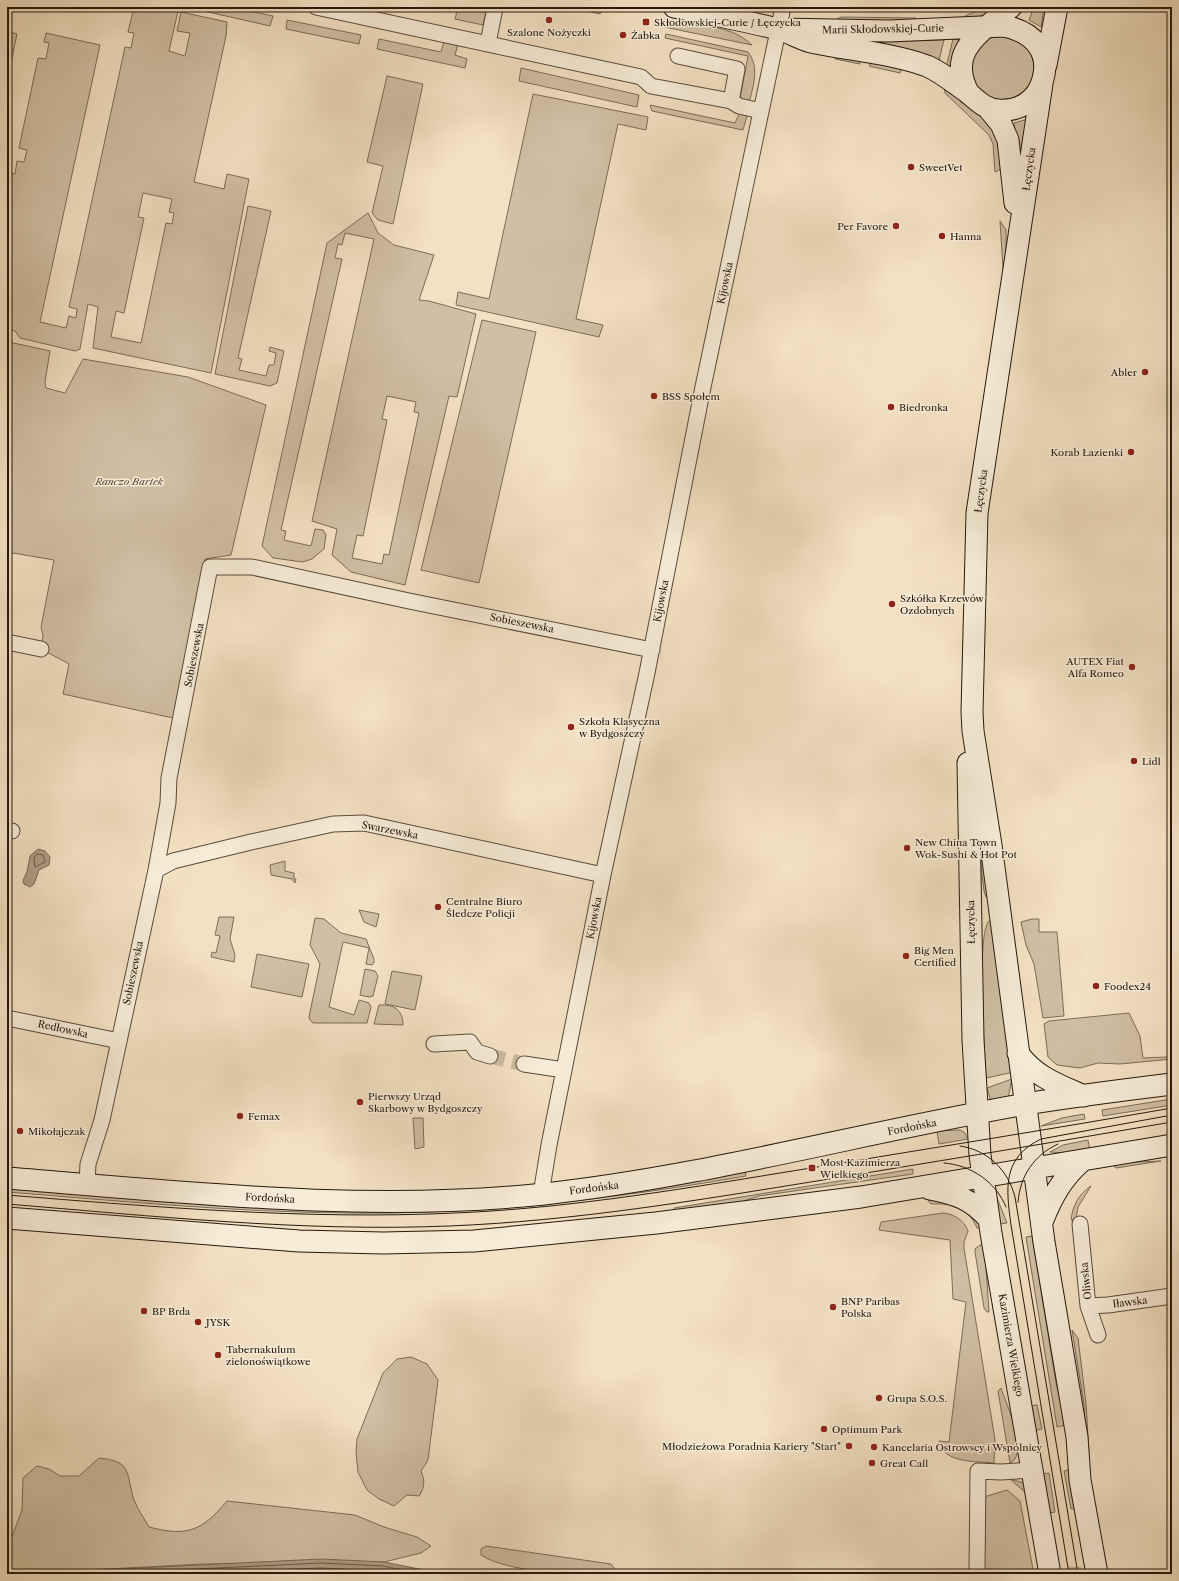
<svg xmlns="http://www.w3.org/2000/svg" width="1179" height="1581" font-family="'Libre Caslon Text',serif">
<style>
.green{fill:#d0bfa4;stroke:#7a6c58;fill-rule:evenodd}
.water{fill:#ad9d85;stroke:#766855}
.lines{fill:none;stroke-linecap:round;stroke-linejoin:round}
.shore{stroke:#685b49;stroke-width:1}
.street-tunnel{stroke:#cab99f;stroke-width:15;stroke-dasharray:15 8;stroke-linecap:butt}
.street-casing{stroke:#584b3a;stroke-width:17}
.secondary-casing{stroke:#24190d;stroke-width:23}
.street{stroke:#f7ecd8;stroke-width:15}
.secondary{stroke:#f7ecd8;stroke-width:21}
.tram{stroke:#24190d;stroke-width:1}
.poi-dot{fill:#8f2418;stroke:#f7ecd8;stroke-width:1.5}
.labels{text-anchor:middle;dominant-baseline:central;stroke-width:3;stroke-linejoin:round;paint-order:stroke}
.poi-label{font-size:10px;fill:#24190d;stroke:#f7ecd8;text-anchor:start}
.street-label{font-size:10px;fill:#24190d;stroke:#f7ecd8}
.park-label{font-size:10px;font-style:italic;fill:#584b3a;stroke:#f7ecd8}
</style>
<rect width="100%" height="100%" fill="#f3e1c3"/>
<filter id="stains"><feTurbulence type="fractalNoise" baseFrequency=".005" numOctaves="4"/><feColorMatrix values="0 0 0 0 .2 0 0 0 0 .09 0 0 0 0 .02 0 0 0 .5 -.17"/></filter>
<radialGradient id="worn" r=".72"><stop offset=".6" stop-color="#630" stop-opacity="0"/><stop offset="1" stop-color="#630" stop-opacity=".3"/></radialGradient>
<path class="green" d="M134 7H159L178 11 169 51 185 56 190 33 177 31 181 12 227 22 226 36 194 182 224 189 227 174 249 179 211 373 93 348 98 307 88 304 80 349 75 351 20 338 15 331 12 330 9 342 50 351 45 382 46 388 65 393 83 359 188 377 266 405 231 555 205 559 173 718 63 694 69 664 41 649 43 636 41 627 54 560 7 552V172L15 174 17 161 24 162 27 150 19 148 38 58 46 59 49 43 44 42 46 33 100 45 40 322 66 328 69 316 76 318 77 309 69 307 125 47 131 48 134 33 128 32ZM143 193 172 199 169 212 174 213 172 224 166 223 141 343 111 337 116 311 124 313 144 218 138 217Z
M186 7H232L273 16 270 26Z
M458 7H487L483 25 455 19Z
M568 7H593L603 10 600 14Z
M987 7H998L979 17 963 19 965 16Z
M1034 7 1044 8 1041 27 1029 20Z
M841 17 916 18 913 23 850 22 837 19Z
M287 20 361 35 359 44 286 29Z
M662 23C693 26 728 22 752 45L664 27Z
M7 31 17 34 7 82Z
M666 34 748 52C759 66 754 84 750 99L747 101 740 99 748 56 665 38Z
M970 68a32 32 0 1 1 64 0a32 32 0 1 1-64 0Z
M379 39 441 52 444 41 458 44 455 55 467 59 465 68 377 49Z
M953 39 959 40 949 68H946Z
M944 40 938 64 867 42Z
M835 53 859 58 860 64 835 59Z
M871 61 902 67 900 73 869 66Z
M521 68 639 95 637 107 519 81Z
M387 76 423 84 393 224 378 220 372 213 383 166 367 162Z
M944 87C959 99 991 119 997 138 1000 147 1000 159 1001 169L995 172 993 144 989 135 945 93Z
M533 94 648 117 646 130 618 124 576 319 603 325 599 337 456 305 458 292 489 299Z
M650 105 735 123 740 112 747 116 743 130 652 111Z
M1028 119 1020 173 1014 123Z
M248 206 271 211 238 358 242 359 239 370 266 376 269 365H274L276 353 269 351 270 347 284 351 277 383 270 386 215 374Z
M368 213 378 233 394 245 434 255 419 300 429 301 476 314 457 397 449 396 405 585 351 572 332 555 337 529 312 521 374 239 345 233 342 245 338 244 335 258 342 259 281 530 286 531 284 540 311 546 315 529 323 530 326 535 324 549 312 559 303 562 273 558 262 546 327 243ZM387 396 416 402 414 412 419 413 389 555 384 554 382 564 352 558 357 535 363 536 387 420 382 419Z
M1000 221 1006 230V268H1003Z
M482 320 536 332 479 583 421 570Z
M979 830 988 897H986L984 891 977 835Z
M285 861V871L294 873V879H296L295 883 292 879 271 875 270 865Z
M359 910 379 914 376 927 364 922Z
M219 917H234L230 939 235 955 234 962 211 957 212 952 216 953 220 936 215 935Z
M315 918 324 919 341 933 366 939 374 959V963L372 965 366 964 369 948 343 942 329 1007 354 1015 359 1000 369 1003 371 1007 367 1023H313L310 1020 309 1017 320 964 310 945Z
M1032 919H1039V932H1057L1064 1016 1043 1018 1034 964 1026 945 1021 922Z
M989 921H992L1014 1072 986 1078C985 1053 976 935 989 921Z
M257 954 309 964 302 997 251 987Z
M365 969 375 971 378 976 373 996 369 997 360 995Z
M392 971 422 976 415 1010 385 1004Z
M379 1005C394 1004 403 1010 403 1025L374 1024Z
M1129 1013 1140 1036 1143 1058 1167 1057 1172 1051V1059L1120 1064 1098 1063 1080 1068 1057 1065 1048 1057 1044 1024 1049 1021Z
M1012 1079 1008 1098 991 1101 987 1088Z
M1172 1099V1105L1103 1116 1102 1110Z
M1084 1114 1085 1119 1041 1126 1062 1118Z
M413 1118H423L424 1147 415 1149Z
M960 1130 965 1133 968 1139 939 1144 937 1131Z
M1088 1140 1090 1151 1066 1153 1050 1152 1063 1145Z
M1161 1161 1116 1168 1111 1163Z
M913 1169V1174L759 1196 725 1207 675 1212 674 1208Z
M745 1171 746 1176C613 1199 480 1215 345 1213 232 1212 120 1201 7 1192V1187L595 1197 677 1185Z
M1091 1186 1078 1207 1076 1219 1071 1220C1073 1205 1078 1195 1091 1186Z
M997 1198 1007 1223 999 1224Z
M945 1199C963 1201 975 1211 981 1228H977C968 1207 952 1203 931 1204L928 1200Z
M943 1213C954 1214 964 1220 968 1231L964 1242V1248L995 1440 994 1463C977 1461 943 1464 939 1441L949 1442 966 1302 953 1299 950 1240 879 1230 881 1222Z
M1032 1236 1056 1383 1066 1425 1057 1427 1026 1237Z
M980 1245H984L985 1251 989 1312H987L984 1308 975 1252V1249Z
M1072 1330 1078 1338 1086 1403 1089 1453H1087L1084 1405Z
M411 1357 427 1364 438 1380 428 1460 421 1471C425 1481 425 1487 419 1496L407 1495 394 1506 379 1499 367 1490 358 1472 356 1453 357 1439 383 1373 397 1359Z
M1001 1388C1006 1404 1030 1454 1010 1463L998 1391Z
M1037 1405 1042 1429 1032 1431 1028 1406Z
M99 1458C131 1461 126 1471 133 1497 136 1507 144 1518 149 1527 187 1537 202 1531 227 1501L355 1515 384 1527 417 1537 431 1546 421 1553 384 1562 204 1564 7 1574V1550L22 1510 23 1478 37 1466 49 1469 60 1476H79Z
M1072 1469 1077 1508 1071 1509 1064 1471Z
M1049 1473 1055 1512 1049 1513 1041 1474Z
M1010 1479 1024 1483 1028 1495Z
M1007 1490 1020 1501 1033 1569 991 1574 986 1571 984 1567V1497Z
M486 1546 611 1564 616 1570V1574C581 1574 510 1574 481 1555V1549Z"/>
<path class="water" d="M38 849 45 851 50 857 49 865 39 870 34 884 30 887 24 884 23 880 27 872 30 856Z
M321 1559 384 1562 444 1574H15Z"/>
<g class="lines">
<path class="shore" d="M38 854 43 855 45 862 35 867 34 858Z
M93 1574 321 1563 383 1566 422 1574
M182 1574 321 1568 382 1571 397 1574"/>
<path class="street-tunnel" d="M490 1056 524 1064
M1067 1574H1081"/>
<g class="street-casing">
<path id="street" d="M316 7 641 77 651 86 731 101 739 106 761 111
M488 43 495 8
M678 56 737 69 731 101
M7 642 41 649
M7 831H12
M156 870 173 861 251 842 333 824 364 823 603 875
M7 1018 119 1041
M434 1044 470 1042 477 1052 490 1056
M524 1064 564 1070
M87 1184 88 1164 102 1120 156 870 168 803 169 778 210 567H252L409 601 652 650
M541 1194 549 1145 603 875 647 673 703 387 783 7
M1080 1224 1088 1306 1098 1335
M1088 1306 1108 1305 1172 1296
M980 1574 977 1570 978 1471 1001 1472 1032 1470"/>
</g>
<g class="secondary-casing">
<path id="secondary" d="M674 7C708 14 743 20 777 29 789 32 800 39 811 42 848 50 892 53 927 66 941 72 954 83 967 92 977 100 984 109 998 110 1019 112 1038 100 1043 79 1051 50 1031 31 1004 26L889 31 779 29
M1046 65 1057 7
M1042 84 977 513 972 712 973 731 991 845 1044 1242 1077 1437 1080 1480 1097 1574
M969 94C945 51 982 31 1011 7
M987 107 1001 124 1008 140 1015 203
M968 763 973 1040 980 1155 991 1233 1050 1574
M1018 1053C1035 1077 1059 1085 1084 1096
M7 1178C185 1192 365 1213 544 1194 707 1176 865 1132 1026 1104 1074 1096 1123 1090 1172 1084
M930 1189C956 1194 971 1199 989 1219
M7 1218 299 1241 383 1243 474 1241 656 1223 861 1197 1172 1145
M1042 1222C1052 1197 1062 1178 1083 1160"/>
</g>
<use href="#street" class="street"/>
<use href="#secondary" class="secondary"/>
<path class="tram" d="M960 1146C988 1150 1008 1170 1015 1197L1078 1574
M944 1163C971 1165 996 1182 1006 1207
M7 1195C156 1207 305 1220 455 1213 575 1208 693 1187 811 1168 932 1148 1052 1129 1172 1108
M1018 1202C1020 1176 1034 1155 1058 1144
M7 1204C153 1216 302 1232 449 1226 575 1221 699 1200 823 1180 939 1161 1056 1142 1172 1122
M1069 1574 1011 1225C1006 1188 1002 1158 1041 1139L1172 1115"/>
</g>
<g class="poi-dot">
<circle cx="549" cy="20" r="4"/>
<rect x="642" y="18" width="8" height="8" rx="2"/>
<circle cx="623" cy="35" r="4"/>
<circle cx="911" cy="167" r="4"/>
<circle cx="896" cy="226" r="4"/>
<circle cx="942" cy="236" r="4"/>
<circle cx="1145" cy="372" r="4"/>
<circle cx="654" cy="396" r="4"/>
<circle cx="891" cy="407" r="4"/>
<circle cx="1131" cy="452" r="4"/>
<circle cx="892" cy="604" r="4"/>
<circle cx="1132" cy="667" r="4"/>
<circle cx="571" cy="727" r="4"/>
<circle cx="1134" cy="761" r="4"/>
<circle cx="907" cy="848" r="4"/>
<circle cx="438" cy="907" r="4"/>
<circle cx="906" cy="956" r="4"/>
<circle cx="1096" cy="986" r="4"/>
<circle cx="360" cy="1102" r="4"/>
<circle cx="240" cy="1116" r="4"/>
<circle cx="20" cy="1131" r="4"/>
<rect x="808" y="1164" width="8" height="8" rx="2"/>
<circle cx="833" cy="1307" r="4"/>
<circle cx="144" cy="1311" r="4"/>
<circle cx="198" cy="1322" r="4"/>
<circle cx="218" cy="1355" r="4"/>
<circle cx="879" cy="1398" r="4"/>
<circle cx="824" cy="1429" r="4"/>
<circle cx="849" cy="1446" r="4"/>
<circle cx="874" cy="1447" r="4"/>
<circle cx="872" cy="1463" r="4"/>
</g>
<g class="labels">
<g class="poi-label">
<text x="654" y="22">Skłodowskiej-Curie / Łęczycka</text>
<text x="549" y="32" text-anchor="middle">Szalone Nożyczki</text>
<text x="631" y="35">Żabka</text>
<text x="919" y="167">SweetVet</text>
<text x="888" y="226" text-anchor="end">Per Favore</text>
<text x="950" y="236">Hanna</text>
<text x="1137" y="372" text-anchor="end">Abler</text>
<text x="662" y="396">BSS Społem</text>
<text x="899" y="407">Biedronka</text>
<text x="1123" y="452" text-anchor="end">Korab Łazienki</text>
<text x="900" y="598">Szkółka Krzewów<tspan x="900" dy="12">Ozdobnych</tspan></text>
<text x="1124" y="661" text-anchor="end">AUTEX Fiat<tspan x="1124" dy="12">Alfa Romeo</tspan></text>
<text x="579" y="721">Szkoła Klasyczna<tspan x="579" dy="12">w Bydgoszczy</tspan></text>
<text x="1142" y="761">Lidl</text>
<text x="915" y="842">New China Town<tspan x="915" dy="12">Wok-Sushi &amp; Hot Pot</tspan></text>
<text x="446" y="901">Centralne Biuro<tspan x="446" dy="12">Śledcze Policji</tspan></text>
<text x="914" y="950">Big Men<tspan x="914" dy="12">Certified</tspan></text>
<text x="1104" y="986">Foodex24</text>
<text x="368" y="1096">Pierwszy Urząd<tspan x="368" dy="12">Skarbowy w Bydgoszczy</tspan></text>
<text x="248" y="1116">Femax</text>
<text x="28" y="1131">Mikołajczak</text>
<text x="820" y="1162">Most Kazimierza<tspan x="820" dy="12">Wielkiego</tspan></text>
<text x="841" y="1301">BNP Paribas<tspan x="841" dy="12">Polska</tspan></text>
<text x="152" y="1311">BP Brda</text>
<text x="206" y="1322">JYSK</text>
<text x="226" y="1349">Tabernakulum<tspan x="226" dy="12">zielonoświątkowe</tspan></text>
<text x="887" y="1398">Grupa S.O.S.</text>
<text x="832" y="1429">Optimum Park</text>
<text x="841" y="1446" text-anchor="end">Młodzieżowa Poradnia Kariery "Start"</text>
<text x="882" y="1447">Kancelaria Ostrowscy i Wspólnicy</text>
<text x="880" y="1463">Great Call</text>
</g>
<g class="street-label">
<text transform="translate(883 29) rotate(-1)">Marii Skłodowskiej-Curie</text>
<text transform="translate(1029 169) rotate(-82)">Łęczycka</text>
<text transform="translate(725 283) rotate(-78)">Kijowska</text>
<text transform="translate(981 491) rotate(-82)">Łęczycka</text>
<text transform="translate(661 601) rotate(-79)">Kijowska</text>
<text transform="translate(522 623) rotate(11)">Sobieszewska</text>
<text transform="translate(194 655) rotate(-79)">Sobieszewska</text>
<text transform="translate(390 830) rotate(11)">Swarzewska</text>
<text transform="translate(594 918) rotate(-79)">Kijowska</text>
<text transform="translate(971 922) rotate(-91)">Łęczycka</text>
<text transform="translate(133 973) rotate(-78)">Sobieszewska</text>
<text transform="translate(63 1029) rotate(12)">Redłowska</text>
<text transform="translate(912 1127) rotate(-11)">Fordońska</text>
<text transform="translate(594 1188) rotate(-7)">Fordońska</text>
<text transform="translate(270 1198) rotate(3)">Fordońska</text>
<text transform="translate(1086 1281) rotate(-96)">Oliwska</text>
<text transform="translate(1130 1302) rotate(-7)">Iławska</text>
<text transform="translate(1011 1345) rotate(80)">Kazimierza Wielkiego</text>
</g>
<g class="park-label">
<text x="129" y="481">Ranczo Bartek</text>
</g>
</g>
<rect width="1179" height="1581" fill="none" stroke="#f3e1c3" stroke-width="24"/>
<rect x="8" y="8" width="1163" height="1565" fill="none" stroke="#24190d" stroke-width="2"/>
<rect x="12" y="12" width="1155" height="1557" fill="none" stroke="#24190d"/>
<rect width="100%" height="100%" filter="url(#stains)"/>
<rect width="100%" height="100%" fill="url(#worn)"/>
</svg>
